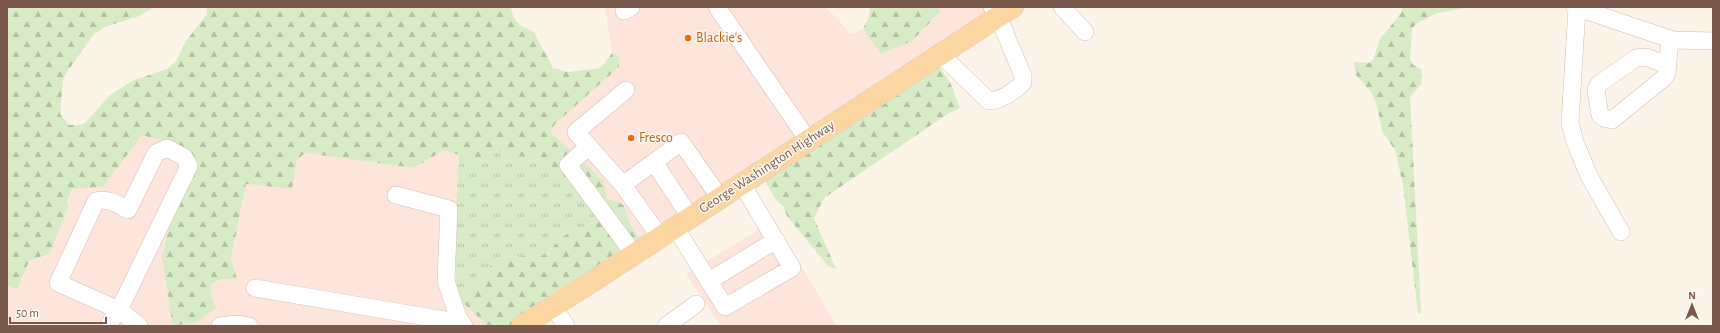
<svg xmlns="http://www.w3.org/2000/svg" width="1720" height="333" font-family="'Alegreya Sans',sans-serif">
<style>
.commercial{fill:#fde5dc}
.grass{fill:url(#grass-tufts)}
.forest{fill:url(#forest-firs)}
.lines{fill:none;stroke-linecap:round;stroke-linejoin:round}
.minor-casing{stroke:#d3bdb0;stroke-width:18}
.major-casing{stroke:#d9d1cd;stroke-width:22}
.minor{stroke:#fff;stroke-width:17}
.major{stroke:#fcd6a0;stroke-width:21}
.food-dot{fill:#e8710a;stroke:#fff8f0;stroke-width:1.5}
.labels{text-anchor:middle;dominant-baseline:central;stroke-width:3;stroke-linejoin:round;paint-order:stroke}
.food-label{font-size:14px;fill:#c56008;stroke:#fff8f0;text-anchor:start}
.street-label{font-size:14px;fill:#79594b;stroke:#fff8f0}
</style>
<defs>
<pattern id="grass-tufts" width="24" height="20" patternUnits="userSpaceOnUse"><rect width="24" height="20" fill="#d7ecc6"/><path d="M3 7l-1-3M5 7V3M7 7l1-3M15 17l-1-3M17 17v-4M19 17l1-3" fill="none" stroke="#b3c2a3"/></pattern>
<pattern id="forest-firs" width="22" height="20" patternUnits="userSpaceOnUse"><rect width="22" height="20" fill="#d7ecc6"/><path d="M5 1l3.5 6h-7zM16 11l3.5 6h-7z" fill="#b3c2a3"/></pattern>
</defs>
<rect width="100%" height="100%" fill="#fdf4e9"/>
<path class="commercial" d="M607 7H825L839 20 850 34 863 29 881 54 912 41 940 13 939 7H1017L646 248 630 223 624 206 619 202 607 198 552 134 551 130 555 124 619 57 612 53 605 8Z
M142 135 177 145 193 180 172 215 211 296V284L222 279H237L231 259 246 184 292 189 297 160 305 153 414 168 444 150 457 153 459 156 454 238 457 292 463 303 488 326H7V285L17 290 29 261 50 253 72 189 103 187Z
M774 220 837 326H721L686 274Z"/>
<path class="grass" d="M493 151 541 160 560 173 579 192 607 198 599 221 582 227 562 237 546 255 508 257 461 299 463 303 457 292 454 238 459 156 457 153 475 160Z"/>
<path class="forest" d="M7 7H155L137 17 107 26 94 34 65 75 63 80 60 114 69 125H80L85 123 110 95 132 81 167 69 176 61 186 41 207 14V7H511C513 23 521 26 534 32L553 68 568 72 601 68 612 53 619 57V67L555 124 551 130 552 134 603 180 607 198 619 202 624 206 630 223 646 248 528 326H488L463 303 461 299 489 267 508 257 546 255 562 237 582 227 599 221 607 198 579 192 560 173 541 160 493 151 475 160 444 150 414 168 305 153 297 160 292 189 246 184 231 259 237 279H222L211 284V296L216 308 197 322 173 326 162 257 172 215 193 180 177 145 142 135 103 187 72 189 67 202 68 207 50 253 29 261 17 290 7 285Z
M870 7H939L940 12 912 41 881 54 863 29 869 16Z
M1402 7H1471L1437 13 1417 23 1412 29 1410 58 1413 65 1421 69 1422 83 1410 97 1421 313 1418 314 1403 185 1395 150 1382 131 1377 106 1371 92 1356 75 1354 62 1369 63 1373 60 1380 39 1402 12Z
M936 63 950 82 960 108 949 113 824 198 814 218 836 269 828 266 787 216 783 206 776 200 761 174Z"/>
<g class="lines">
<g class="minor-casing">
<path id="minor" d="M717 7 808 140
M1062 7 1085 32
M1575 7 1673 40 1713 41
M1577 8 1570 123 1575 142 1589 176 1621 232
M624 11 631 7
M940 54 989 101C1001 101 1014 91 1023 83V76L998 16 992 7
M1667 65 1646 57 1636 58 1599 84 1596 90 1600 115 1603 118 1612 120 1665 77 1667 73 1670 39
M626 90 576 132 623 185 681 142 720 198
M589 146 568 165 634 254
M654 162 690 217
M623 185 660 237
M396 195 449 209 446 281 458 317 464 326
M675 227 725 307 792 268 742 184
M709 281 776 240
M255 288 462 323
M553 306 566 326
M109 326 113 317 119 310 189 166 184 157 167 148 156 153 128 210C117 204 109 198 96 201L58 283 119 310 139 326
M220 326 238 324 249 326
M666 326 696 304"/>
</g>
<g class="major-casing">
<path id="major" d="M522 326 587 285 1013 7"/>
</g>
<use href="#minor" class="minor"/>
<use href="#major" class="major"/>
</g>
<g class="food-dot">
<circle cx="688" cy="38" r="4"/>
<circle cx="631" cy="138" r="4"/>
</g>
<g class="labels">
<g class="food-label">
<text x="696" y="38">Blackie's</text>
<text x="639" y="138">Fresco</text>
</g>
<g class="street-label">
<text transform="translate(767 167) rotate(-33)">George Washington Highway</text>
</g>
</g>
<rect width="1720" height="333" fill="none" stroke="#79594b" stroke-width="16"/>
<g transform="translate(1692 305)" stroke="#fff8f0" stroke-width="3" paint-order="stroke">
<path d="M0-3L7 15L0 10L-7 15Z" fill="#79594b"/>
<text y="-6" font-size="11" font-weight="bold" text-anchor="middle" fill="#79594b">N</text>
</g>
<path d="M10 317v6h96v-6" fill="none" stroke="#79594b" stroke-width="2"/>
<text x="16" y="317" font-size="12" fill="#79594b" stroke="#fff8f0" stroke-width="3" paint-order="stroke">50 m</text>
</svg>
